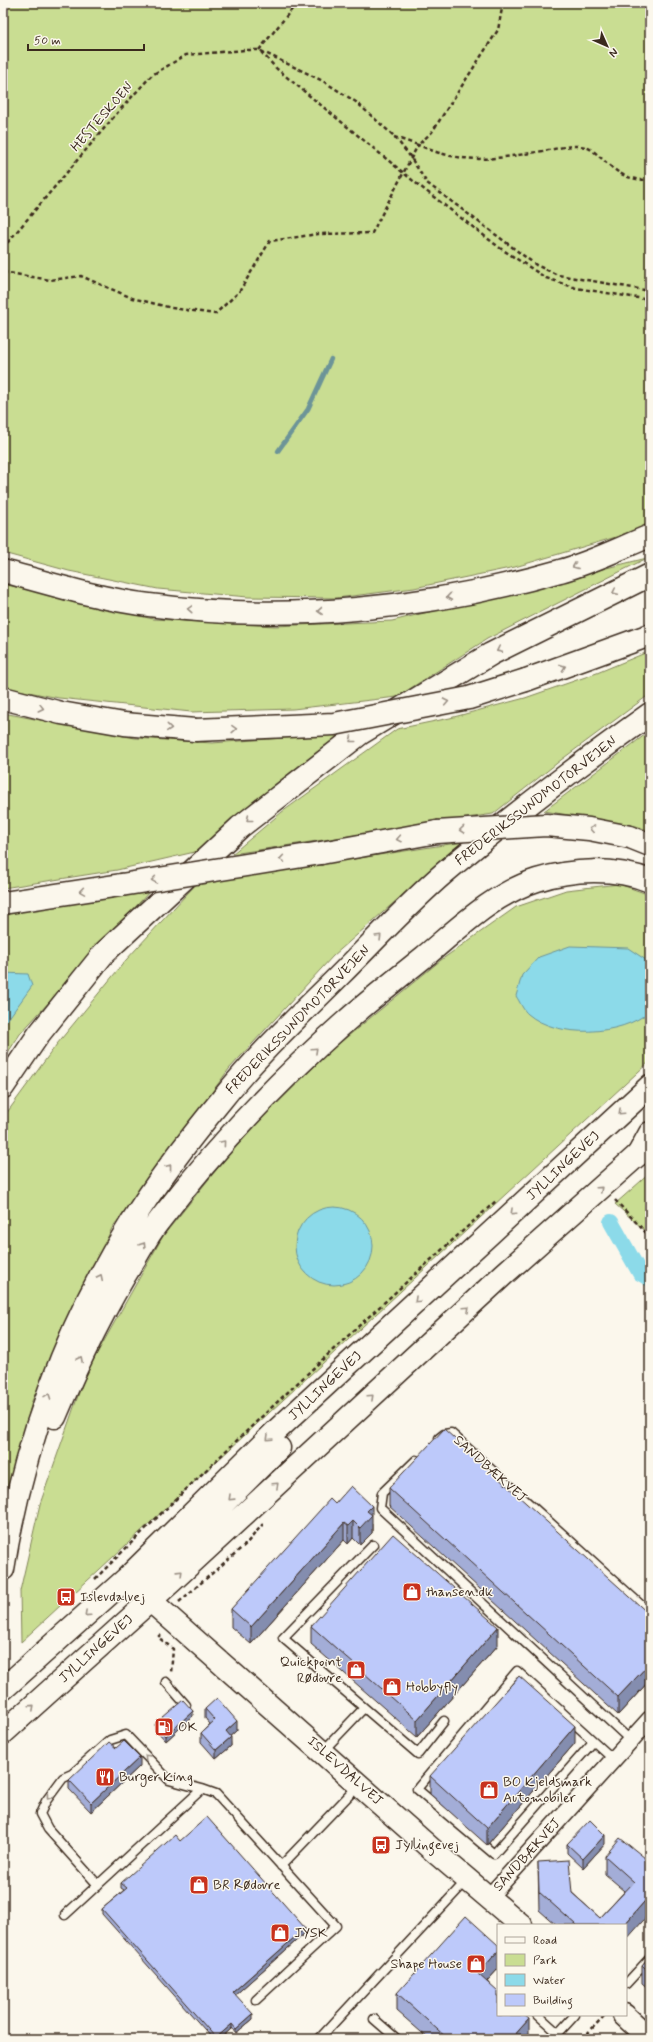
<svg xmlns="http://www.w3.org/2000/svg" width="653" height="2042" font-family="Mynerve,sans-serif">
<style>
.green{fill:#c9dd92;stroke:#828458}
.water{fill:#8cdae9;stroke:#6c9498}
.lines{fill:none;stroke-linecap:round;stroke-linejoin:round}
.stream{stroke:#6c9498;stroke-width:4.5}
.canal{stroke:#8cdae9;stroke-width:16}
.lane-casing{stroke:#3b2a1e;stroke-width:11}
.street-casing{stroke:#3b2a1e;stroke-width:19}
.secondary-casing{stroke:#3b2a1e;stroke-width:25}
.highway-casing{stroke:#3b2a1e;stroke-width:25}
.path{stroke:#3b2a1e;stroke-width:2.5;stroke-dasharray:4 3;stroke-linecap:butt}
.lane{stroke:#fbf7ec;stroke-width:8}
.street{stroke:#fbf7ec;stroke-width:16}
.secondary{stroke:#fbf7ec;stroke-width:22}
.highway{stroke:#fbf7ec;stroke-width:22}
.highway-bridge-casing{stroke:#3b2a1e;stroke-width:25;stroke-linecap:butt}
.highway-bridge{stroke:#fbf7ec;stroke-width:22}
.wall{fill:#a3add7;stroke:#3b2a1e}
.shaded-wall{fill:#848daf;stroke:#3b2a1e}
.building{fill:#bdc9fa;stroke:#3b2a1e}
.oneway{stroke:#9b9085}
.labels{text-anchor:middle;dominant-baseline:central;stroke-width:3;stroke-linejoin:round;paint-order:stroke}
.street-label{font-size:14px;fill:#3b2a1e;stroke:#fbf7ec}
.poi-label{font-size:14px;fill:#3b2a1e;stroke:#fbf7ec;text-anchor:start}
</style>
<rect width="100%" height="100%" fill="#fbf7ec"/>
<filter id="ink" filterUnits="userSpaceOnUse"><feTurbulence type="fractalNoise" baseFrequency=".025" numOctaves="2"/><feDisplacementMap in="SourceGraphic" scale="8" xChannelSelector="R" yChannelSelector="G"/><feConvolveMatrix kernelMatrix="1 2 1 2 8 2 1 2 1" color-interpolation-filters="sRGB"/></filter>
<g filter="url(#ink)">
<path class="green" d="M3 3H650V524L616 537 515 567 414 588 337 598 248 597 158 589 69 571 3 553Z
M647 558 487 639 397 697 293 709 191 712 59 698 3 687V584L153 619 275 626 392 621Z
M650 651V694L561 760 493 814 232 854 282 812 397 729 450 718 525 698 597 673Z
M3 713 135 738 212 743 340 734 274 785 199 851 117 870 3 888Z
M650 731V831L636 826 544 811Z
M463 842 333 956 229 1069 112 1228 32 1401 3 1522V1118L57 1044 126 960 197 883Z
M619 884 650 895V1061L21 1642 20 1591 40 1504 86 1373 163 1236 241 1139 331 1050 441 960 516 907 566 890Z
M150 891 20 1034 3 1060V913Z
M650 1173V1235L615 1204Z"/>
<path class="water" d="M570 946 628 948 649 962 650 1011C622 1036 557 1039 528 1014 523 1010 520 1002 516 996L522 975 539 957Z
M3 973 28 974 32 986 3 1026Z
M295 1246a39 39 0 1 1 78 0a39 39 0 1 1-78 0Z"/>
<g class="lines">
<path class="stream" d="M278 451 308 409 331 359"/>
<path class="canal" d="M611 1222 640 1273 650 1279"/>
<g class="lane-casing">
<path id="lane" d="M439 1438 444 1434 451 1433 650 1613
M416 1460 382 1493 380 1508 630 1740
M373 1545 283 1638 418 1754 444 1721
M166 1682 186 1705
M593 1742 494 1854 417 1789 517 1671 613 1759
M323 1751 364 1708
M281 1866 358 1786
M98 1885 48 1829 40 1814 46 1801 63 1778 72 1774 110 1740 126 1735 169 1780 202 1789
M65 1915 202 1789 216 1794 336 1926 256 2000
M626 1984 650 1958
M538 2015 558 2033
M374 2019 397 2039
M319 2039 467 1880
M553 2039 575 2015"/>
</g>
<g class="street-casing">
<path id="street" d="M489 1897 650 1719"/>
</g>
<g class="secondary-casing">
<path id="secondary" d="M126 1579 436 1853 521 1925
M152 1600 148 1589 149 1578 279 1448
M3 1689 126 1579 277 1430 650 1086
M3 1733 172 1581 503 1275 650 1144
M624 2015 650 2039"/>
</g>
<g class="highway-casing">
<path id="highway" d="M3 571C51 584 99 599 149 605 286 623 427 609 560 571 591 563 620 548 650 536
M526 680 650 635
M3 698 61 713 124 724 195 730
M630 837 650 845
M321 853 437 832
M3 903 121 885
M3 1087 39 1034 104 953 240 827 361 733 491 654 650 575
M638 1155 650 1133
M55 1417C78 1362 104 1308 136 1257 143 1245 150 1232 159 1221 214 1149 277 1082 345 1022 371 999 398 978 424 957 459 928 493 894 537 880 572 869 615 867 650 881
M3 1569C22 1449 66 1325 131 1223 158 1179 190 1138 223 1098 259 1053 301 1014 341 974 375 940 408 904 444 873 510 817 580 764 650 714"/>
</g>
<path class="path" d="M259 50 297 3
M261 52 277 69 417 184 500 248 546 278 576 288 650 300
M394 137 418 145 432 132 498 30 503 3
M3 248 118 112 152 75 186 55 245 50H259L323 81 356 102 394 136 409 155 427 183 536 265 558 275 650 291
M3 272 50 280 81 276 132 298 172 308 215 314 239 292 270 241 318 234 372 233 418 145C467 166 493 159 543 151 556 149 572 144 585 147 590 148 596 153 600 157 618 173 625 180 650 180
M615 1200 650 1237
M95 1579C225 1449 359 1324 496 1201
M179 1602 246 1544 263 1524
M161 1634 158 1637 173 1649 171 1673
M582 2039 605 2015"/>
<use href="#lane" class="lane"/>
<use href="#street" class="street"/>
<use href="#secondary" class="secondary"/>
<use href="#highway" class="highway"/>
<g class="highway-bridge-casing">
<path id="highway-bridge" d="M195 730 334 724 469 698 526 680
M437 832 546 825 589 829 630 837
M121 885 321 853"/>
</g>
<use href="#highway-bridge" class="highway-bridge"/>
</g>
<path class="wall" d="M389 1488 650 1615V1680L618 1715 389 1506Z
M335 1504 372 1523V1533L360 1545 353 1538 348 1544 344 1540 251 1644 231 1627V1609Z
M311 1626 498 1645 417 1737 311 1644Z
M205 1709 237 1730 230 1736 231 1746 216 1759 201 1742V1733L210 1724 205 1718Z
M193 1716 166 1741 155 1729V1724Z
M575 1743 487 1845 430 1794V1776Z
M116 1748 140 1766 91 1812 69 1789V1780Z
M180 1841 305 1933 235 1995 253 2019 236 2033 232 2028 220 2039H213L102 1914V1909L124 1890 121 1888V1883Z
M567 1844H605L583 1868 567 1853Z
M605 1856 650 1862 626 1925H556L539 1910 538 1862 600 1918 625 1891 605 1874Z
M650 1956V1990L642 1983V1965Z
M498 1969 487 1981 529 2037 526 2039H429L397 2011V1993Z"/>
<path class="shaded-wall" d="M372 1506V1533L360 1545V1528L367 1511Z
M353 1521V1538L348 1544V1526Z
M344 1523V1540L251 1644V1627Z
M498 1627V1645L417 1737V1720Z
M650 1663V1680L618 1715V1697Z
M193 1711V1716L166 1741V1736Z
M237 1721V1730L226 1740V1731Z
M575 1726V1743L487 1845V1828Z
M231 1737V1746L216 1759V1750Z
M140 1757V1766L91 1812V1803Z
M605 1835V1844L583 1868V1859Z
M650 1895V1913L626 1940V1925H624Z
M305 1928V1933L233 1997V1992Z
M498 1951V1969L478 1991V1974Z
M253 2014V2019L236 2033V2029Z
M529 2019V2037L526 2039H511Z
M232 2024V2028L220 2039H216V2038Z"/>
<path class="building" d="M444 1429 650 1615V1663L618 1697 389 1488Z
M351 1486 372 1506 367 1511 372 1515 360 1528 353 1521 348 1526 344 1523 251 1627 231 1609 330 1499 335 1504Z
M393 1534 498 1627 417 1720 311 1626Z
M519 1676 575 1726 487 1828 430 1776Z
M217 1698 237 1721 226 1731 231 1737 216 1750 201 1733 215 1720 205 1709Z
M183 1700 193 1711 166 1736 155 1724Z
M124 1741 140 1757 91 1803 69 1780 109 1742 116 1748Z
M207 1817 305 1928 233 1992 253 2014 236 2029 232 2024 216 2038 102 1909 127 1888 121 1883 175 1835 180 1841Z
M590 1820 605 1835 583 1859 567 1844Z
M620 1838 650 1862V1895L624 1925H576L539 1892 538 1862 569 1860 572 1893 600 1918 634 1882 605 1856Z
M466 1916 498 1945V1951L478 1974 498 1992V2015H524L529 2019 511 2039H448L397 1993Z
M650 1956V1973L642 1965Z"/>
<defs><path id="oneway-chevron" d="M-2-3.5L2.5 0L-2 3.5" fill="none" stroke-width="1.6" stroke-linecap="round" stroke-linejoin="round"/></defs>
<g class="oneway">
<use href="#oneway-chevron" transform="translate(575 566) rotate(159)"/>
<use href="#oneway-chevron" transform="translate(615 592) rotate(154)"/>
<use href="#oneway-chevron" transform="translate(449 597) rotate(171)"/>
<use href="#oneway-chevron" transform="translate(190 609) rotate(-176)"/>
<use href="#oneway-chevron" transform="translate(320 611) rotate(177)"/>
<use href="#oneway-chevron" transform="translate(499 650) rotate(154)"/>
<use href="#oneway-chevron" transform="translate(563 667) rotate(-20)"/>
<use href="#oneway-chevron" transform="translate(446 702) rotate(-11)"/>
<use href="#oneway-chevron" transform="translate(41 708) rotate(14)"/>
<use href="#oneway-chevron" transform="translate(169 728) rotate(5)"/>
<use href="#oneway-chevron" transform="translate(234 729) rotate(-2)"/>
<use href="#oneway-chevron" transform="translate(352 740) rotate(142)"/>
<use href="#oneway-chevron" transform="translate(249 819) rotate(142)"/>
<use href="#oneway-chevron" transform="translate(592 829) rotate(-170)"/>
<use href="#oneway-chevron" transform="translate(462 830) rotate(175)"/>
<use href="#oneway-chevron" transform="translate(399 839) rotate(170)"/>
<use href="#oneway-chevron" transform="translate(282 859) rotate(171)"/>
<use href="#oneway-chevron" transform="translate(154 880) rotate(171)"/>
<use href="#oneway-chevron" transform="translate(82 891) rotate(171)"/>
<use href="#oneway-chevron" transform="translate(379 937) rotate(-45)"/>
<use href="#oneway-chevron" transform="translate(315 1050) rotate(-43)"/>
<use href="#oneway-chevron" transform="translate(621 1112) rotate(137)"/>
<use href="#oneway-chevron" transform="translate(223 1143) rotate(-50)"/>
<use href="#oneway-chevron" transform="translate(169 1167) rotate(-52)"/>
<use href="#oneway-chevron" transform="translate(600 1189) rotate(-42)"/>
<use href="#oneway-chevron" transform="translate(513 1212) rotate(137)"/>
<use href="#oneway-chevron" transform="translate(143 1245) rotate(-58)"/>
<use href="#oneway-chevron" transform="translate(100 1277) rotate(-64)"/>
<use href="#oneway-chevron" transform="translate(417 1300) rotate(137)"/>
<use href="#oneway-chevron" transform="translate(467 1309) rotate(-43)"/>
<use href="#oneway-chevron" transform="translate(80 1359) rotate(-63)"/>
<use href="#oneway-chevron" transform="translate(48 1396) rotate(-70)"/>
<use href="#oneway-chevron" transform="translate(371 1397) rotate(-43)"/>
<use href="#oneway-chevron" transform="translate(269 1438) rotate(136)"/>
<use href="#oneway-chevron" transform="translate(276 1485) rotate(-43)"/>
<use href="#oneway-chevron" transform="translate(231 1498) rotate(136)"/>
<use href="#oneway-chevron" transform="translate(180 1573) rotate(-44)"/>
<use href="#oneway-chevron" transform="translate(87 1614) rotate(138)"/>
<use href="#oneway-chevron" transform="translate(32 1707) rotate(-42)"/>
<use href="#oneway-chevron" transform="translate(147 1757) rotate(-134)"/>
<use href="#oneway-chevron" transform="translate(49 1797) rotate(126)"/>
</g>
</g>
<defs>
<g id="shop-square" transform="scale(1)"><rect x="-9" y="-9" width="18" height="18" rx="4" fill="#c8321e" stroke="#fbf7ec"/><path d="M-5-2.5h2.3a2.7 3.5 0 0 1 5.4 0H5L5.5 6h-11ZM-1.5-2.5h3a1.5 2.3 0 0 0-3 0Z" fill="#fff"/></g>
<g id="bus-square" transform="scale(1)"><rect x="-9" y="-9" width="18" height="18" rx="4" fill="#c8321e" stroke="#fbf7ec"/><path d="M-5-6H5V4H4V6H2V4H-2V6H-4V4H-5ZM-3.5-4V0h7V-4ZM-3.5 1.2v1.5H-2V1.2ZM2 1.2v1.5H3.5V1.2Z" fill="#fff"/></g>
<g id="fuel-square" transform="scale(1)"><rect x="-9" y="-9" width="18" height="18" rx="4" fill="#c8321e" stroke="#fbf7ec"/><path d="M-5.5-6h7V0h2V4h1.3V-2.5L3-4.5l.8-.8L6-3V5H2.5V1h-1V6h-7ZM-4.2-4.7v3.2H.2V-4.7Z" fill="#fff"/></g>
<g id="restaurant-square" transform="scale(1)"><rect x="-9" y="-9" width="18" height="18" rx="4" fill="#c8321e" stroke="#fbf7ec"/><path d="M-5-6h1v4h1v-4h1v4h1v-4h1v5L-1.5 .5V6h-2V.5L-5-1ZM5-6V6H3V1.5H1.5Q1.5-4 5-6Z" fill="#fff"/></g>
</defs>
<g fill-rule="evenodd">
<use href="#shop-square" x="412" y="1592"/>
<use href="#bus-square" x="66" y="1597"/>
<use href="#shop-square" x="356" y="1670"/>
<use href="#shop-square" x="392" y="1687"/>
<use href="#fuel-square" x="164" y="1727"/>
<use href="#restaurant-square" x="105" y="1777"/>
<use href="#shop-square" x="489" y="1790"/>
<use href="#bus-square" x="381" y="1845"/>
<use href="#shop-square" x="199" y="1885"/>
<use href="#shop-square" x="280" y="1933"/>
<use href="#shop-square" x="476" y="1964"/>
</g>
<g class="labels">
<g class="street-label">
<text transform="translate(102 117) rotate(-49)">HESTESKOEN</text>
<text transform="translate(536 801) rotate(-38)">FREDERIKSSUNDMOTORVEJEN</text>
<text transform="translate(298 1020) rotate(-46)">FREDERIKSSUNDMOTORVEJEN</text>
<text transform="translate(563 1166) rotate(-43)">JYLLINGEVEJ</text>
<text transform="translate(325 1386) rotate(-43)">JYLLINGEVEJ</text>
<text transform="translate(490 1469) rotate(42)">SANDBÆKVEJ</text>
<text transform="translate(96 1649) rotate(-42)">JYLLINGEVEJ</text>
<text transform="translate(345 1771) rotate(42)">ISLEVDALVEJ</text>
<text transform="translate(527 1855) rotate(-48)">SANDBÆKVEJ</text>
</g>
<g class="poi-label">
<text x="426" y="1592">thansen.dk</text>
<text x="80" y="1597">Islevdalvej</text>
<text x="342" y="1662" text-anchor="end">Quickpoint<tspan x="342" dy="16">Rødovre</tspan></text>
<text x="406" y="1687">Hobbyfly</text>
<text x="178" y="1727">OK</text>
<text x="119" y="1777">Burger King</text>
<text x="503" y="1782">BO Kjeldsmark<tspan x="503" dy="16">Automobiler</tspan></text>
<text x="395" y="1845">Jyllingevej</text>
<text x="213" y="1885">BR Rødovre</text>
<text x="294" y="1933">JYSK</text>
<text x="462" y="1964" text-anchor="end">Shape House</text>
</g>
</g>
<rect width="653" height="2042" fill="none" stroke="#fbf7ec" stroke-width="16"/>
<rect x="8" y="8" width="637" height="2026" fill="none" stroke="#3b2a1e" stroke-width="1.5" filter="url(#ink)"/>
<rect x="497" y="1924" width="130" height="92" fill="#fbf7ec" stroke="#aea59a"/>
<rect x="505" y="1937" width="20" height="6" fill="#fbf7ec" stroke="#aea59a"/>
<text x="533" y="1944" font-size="12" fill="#3b2a1e">Road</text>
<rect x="505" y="1954" width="20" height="12" fill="#c9dd92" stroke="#aea59a"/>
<text x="533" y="1964" font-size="12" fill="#3b2a1e">Park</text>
<rect x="505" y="1974" width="20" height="12" fill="#8cdae9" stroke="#aea59a"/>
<text x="533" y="1984" font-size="12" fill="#3b2a1e">Water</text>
<rect x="505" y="1994" width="20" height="12" fill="#bdc9fa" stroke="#aea59a"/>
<text x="533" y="2004" font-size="12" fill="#3b2a1e">Building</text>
<g transform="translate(607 46) rotate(135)" stroke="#fbf7ec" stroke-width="3" paint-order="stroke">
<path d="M0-3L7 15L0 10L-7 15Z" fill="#3b2a1e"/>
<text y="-6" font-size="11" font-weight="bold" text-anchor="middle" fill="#3b2a1e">N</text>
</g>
<path d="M28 44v6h116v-6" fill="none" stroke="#3b2a1e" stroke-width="2"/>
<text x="34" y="44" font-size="12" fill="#3b2a1e" stroke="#fbf7ec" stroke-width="3" paint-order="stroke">50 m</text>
</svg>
